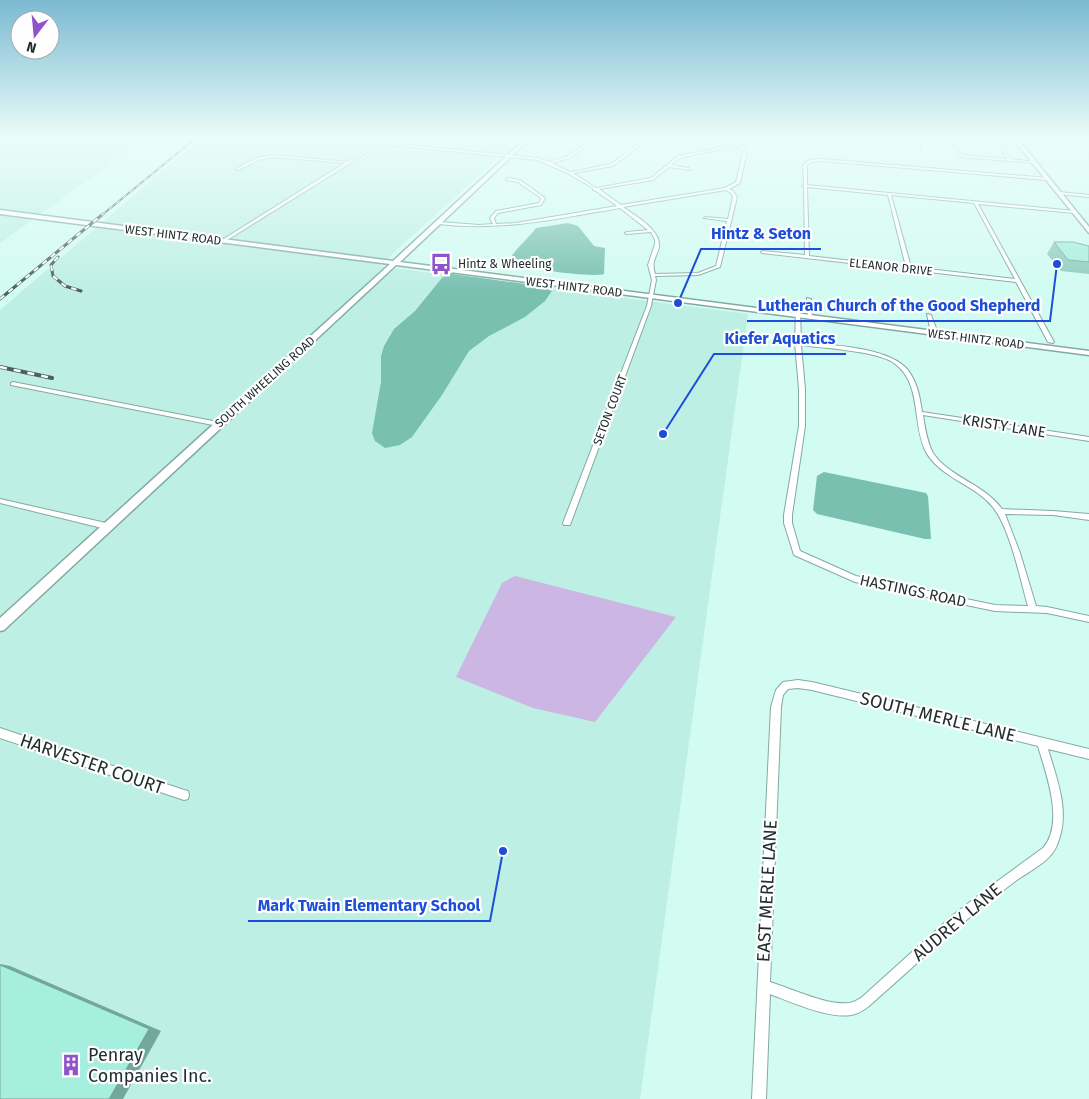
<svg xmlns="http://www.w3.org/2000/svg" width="1089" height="1099" font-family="'Fira Sans',sans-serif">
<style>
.built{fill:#beefe4}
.green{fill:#cbb6e4}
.water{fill:#79c0b1}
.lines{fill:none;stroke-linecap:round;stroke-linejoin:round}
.minor-casing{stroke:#83aaa1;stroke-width:2}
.secondary-casing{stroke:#83aaa1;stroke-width:3}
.primary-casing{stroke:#83aaa1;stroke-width:3}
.minor{fill:#fff;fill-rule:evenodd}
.secondary{fill:#fff;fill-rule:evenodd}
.primary{fill:#fff;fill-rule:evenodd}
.rail-far2-casing{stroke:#4b605c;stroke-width:2}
.rail-far1-casing{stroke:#4b605c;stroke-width:3}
.rail-casing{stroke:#4b605c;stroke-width:4}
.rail-far2{stroke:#fefefe;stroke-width:1;stroke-dasharray:4.5;stroke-linecap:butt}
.rail-far1{stroke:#fefefe;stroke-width:2;stroke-dasharray:5.5;stroke-linecap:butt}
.rail{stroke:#fefefe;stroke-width:2.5;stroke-dasharray:7;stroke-linecap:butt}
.wall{fill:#8fcdbf}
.shaded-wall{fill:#74a79b}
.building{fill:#a6eede;stroke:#74a79b}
.labels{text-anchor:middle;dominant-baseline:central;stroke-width:4.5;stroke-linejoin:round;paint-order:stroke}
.far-street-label{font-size:12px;fill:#21302d;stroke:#fefefe}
.far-poi-label{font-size:12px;fill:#21302d;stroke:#fefefe;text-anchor:start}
.street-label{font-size:15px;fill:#21302d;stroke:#fefefe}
.near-street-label{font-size:18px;fill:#21302d;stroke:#fefefe}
.near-poi-label{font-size:18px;fill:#21302d;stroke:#fefefe;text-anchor:start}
.leader{fill:none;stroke:#1d4ed8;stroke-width:2}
.callout-dot{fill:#1d4ed8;stroke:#fefefe;stroke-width:2}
.callout-label{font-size:16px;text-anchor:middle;font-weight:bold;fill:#1d4ed8;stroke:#fefefe;stroke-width:4.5;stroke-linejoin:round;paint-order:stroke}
</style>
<rect width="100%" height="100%" fill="#d2fbf2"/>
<path class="built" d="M0 138H147L0 243Z
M201 138H520L379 266 748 314 640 1099H0V310Z"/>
<path class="green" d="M515 576 676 617 595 722 533 708 456 677 502 583Z"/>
<path class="water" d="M568 223 578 226 594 246 605 248 604 274C589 278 524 268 508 262 514 250 527 240 536 228Z
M446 273 554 288 545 301 525 317 489 336 469 351 442 395 412 437 400 445 385 448 375 441 372 433 381 382V356L384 346 394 329 415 311Z
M824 472 926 493 928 496 931 539H925L817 514 813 510 817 476Z"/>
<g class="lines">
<g class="minor-casing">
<path id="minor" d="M324 138H339L380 142 538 158 549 162 568 156 595 138H599L570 158 552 163 570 172 611 164 646 138H650L613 166 573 173 596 188 651 178 678 156 741 143 745 141 746 138H749L747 143 739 146 744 147 747 152 740 183 729 189 733 191 737 197 720 267 698 275 655 276 656 280 651 306 570 525H564L563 523 647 306 652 280 648 265 655 244V240L651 232 626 234 625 233 627 232 648 230 620 208C560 218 500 232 439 224L440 222 479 225 493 224 490 218 496 211 539 203 541 198 518 182 506 180 507 178 520 180 545 198 541 205 498 213 494 218 496 224 516 223 617 206 596 191 593 190V188L567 173 537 160 380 144 351 162V164H349L224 242H222V240L345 163 273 157 259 160 239 170H237V168L257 158 273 155 348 162 376 144ZM736 146 742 149 743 152 736 182 725 188 621 205 599 189 653 180 669 167 690 170 689 168 671 165 680 158ZM726 190 731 193 733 197 728 219 706 217 704 218 727 221 716 266 698 273 655 274C652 263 654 261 658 251 665 232 637 217 623 207Z
M915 138H918L921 149 918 148Z
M985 138 1016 140 1015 142 997 140 1011 159 1035 162 1033 163 961 157 953 146 955 145 962 155 1008 159 994 140Z
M822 159 1048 178 1047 180 822 161 812 162 807 165V185L1075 211 1074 213 978 204 1054 342 1053 343 1048 342 1016 282 762 253 761 252 763 251 805 255 804 187 802 186 804 185 803 165 810 160ZM807 187 888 195 906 267 809 256ZM891 195 974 203 1015 279 911 267Z
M1059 192 1089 195V197L1058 194Z
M807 298 811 299 812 318 810 319 808 318Z
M796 310 800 311 801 342C829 345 888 347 907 369 917 381 920 397 922 412L1089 437V441L923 415C925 428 927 442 933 453 949 477 984 484 1002 509L1053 511 1089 514V520L1053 515 1005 514 1020 553 1036 606 1047 607 1089 616V622L1047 613 995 611 855 582 794 555 784 523V515L799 426V389L795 343ZM801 345C822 348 878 351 894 363 922 383 912 422 925 450 938 477 974 484 992 506 1010 527 1020 579 1028 606L995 605 856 576 800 551 792 523V515L805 426V389Z
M927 314 931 315 936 328 935 329 930 328Z
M13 382 218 422 221 424 218 426 11 385V383Z
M0 499 106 523 110 526 106 529 0 503Z
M798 680 812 682 1089 749V759L1048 749C1057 780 1071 813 1057 845 1051 861 1031 870 1017 880 965 918 918 963 869 1006 864 1010 858 1014 851 1015 829 1019 791 1002 770 994L766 1099H752L771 707 776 690 783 682ZM798 688 812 690 1038 746C1046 774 1065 823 1043 848L992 885 953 915 861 998C857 1000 854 1002 850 1003 828 1006 792 989 770 982L781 707 783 695 788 689Z
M0 728 184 790 188 791 189 795 188 799 184 800 0 738Z"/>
</g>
<g class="secondary-casing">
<path id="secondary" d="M526 138H531L400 262 1089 351V355L396 265 4 630 0 631V618L390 264 0 214V210L393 261Z"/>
</g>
<g class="primary-casing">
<path id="primary" d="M1017 138 1089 227V233L1012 138Z"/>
</g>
<use href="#minor" class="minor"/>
<use href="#secondary" class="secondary"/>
<use href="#primary" class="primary"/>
<g class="rail-far2-casing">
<path id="rail-far2" d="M102 215 196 138"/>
</g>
<g class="rail-far1-casing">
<path id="rail-far1" d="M58 257 51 265 53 276 65 286 81 291
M0 299 103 214"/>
</g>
<g class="rail-casing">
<path id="rail" d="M0 367 52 378"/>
</g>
<use href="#rail-far2" class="rail-far2"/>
<use href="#rail-far1" class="rail-far1"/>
<use href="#rail" class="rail"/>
</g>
<path class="wall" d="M1054 242 1089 247V274L1061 271 1047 254Z"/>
<path class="shaded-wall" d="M0 964 10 966 161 1031 123 1099H109L0 965Z"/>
<path class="building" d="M1054 242H1073L1089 246V262L1068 260Z
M0 965 149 1029 109 1099H0Z"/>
<linearGradient id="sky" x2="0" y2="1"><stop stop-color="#7bb9d2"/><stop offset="0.47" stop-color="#ebfdf9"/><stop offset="1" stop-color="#ebfdf9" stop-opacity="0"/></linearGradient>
<rect width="1089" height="292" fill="url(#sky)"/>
<defs>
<g id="bus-bare" transform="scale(1.725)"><path d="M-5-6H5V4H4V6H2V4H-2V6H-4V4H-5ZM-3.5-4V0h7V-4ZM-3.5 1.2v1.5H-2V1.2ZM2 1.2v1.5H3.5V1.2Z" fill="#9053c9" stroke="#fefefe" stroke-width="2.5" paint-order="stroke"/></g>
<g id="building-bare" transform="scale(1.725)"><path d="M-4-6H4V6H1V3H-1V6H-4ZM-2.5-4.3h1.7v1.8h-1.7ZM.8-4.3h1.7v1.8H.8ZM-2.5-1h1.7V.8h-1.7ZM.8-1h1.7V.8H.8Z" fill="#9053c9" stroke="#fefefe" stroke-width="2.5" paint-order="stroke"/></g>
</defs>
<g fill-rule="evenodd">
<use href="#bus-bare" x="441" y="264"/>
<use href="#building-bare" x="71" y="1065"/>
</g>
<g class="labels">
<g class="far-street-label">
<text transform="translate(173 235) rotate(7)">WEST HINTZ ROAD</text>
<text transform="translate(891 267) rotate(6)">ELEANOR DRIVE</text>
<text transform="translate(574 287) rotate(7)">WEST HINTZ ROAD</text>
<text transform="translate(976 339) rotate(7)">WEST HINTZ ROAD</text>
<text transform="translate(265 382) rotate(-42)">SOUTH WHEELING ROAD</text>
<text transform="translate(610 410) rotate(-69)">SETON COURT</text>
</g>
<g class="far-poi-label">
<text x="458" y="264">Hintz &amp; Wheeling</text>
</g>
<g class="street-label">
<text transform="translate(1004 426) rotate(9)">KRISTY LANE</text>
<text transform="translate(913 591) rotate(12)">HASTINGS ROAD</text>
</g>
<g class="near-street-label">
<text transform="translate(938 717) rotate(14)">SOUTH MERLE LANE</text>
<text transform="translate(92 764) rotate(19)">HARVESTER COURT</text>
<text transform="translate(767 891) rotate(-87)">EAST MERLE LANE</text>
<text transform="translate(957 922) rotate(-40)">AUDREY LANE</text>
</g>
<g class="near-poi-label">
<text x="88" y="1055">Penray<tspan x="88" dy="21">Companies Inc.</tspan></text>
</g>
</g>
<path class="leader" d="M678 303L701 249H821M1057 264L1050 321H747M663 434L714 354H846M503 851L490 921H248"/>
<g class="callout-dot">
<circle cx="678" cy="303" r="5"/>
<circle cx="1057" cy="264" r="5"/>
<circle cx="663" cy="434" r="5"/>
<circle cx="503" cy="851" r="5"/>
</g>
<g class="callout-label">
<text x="761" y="239">Hintz &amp; Seton</text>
<text x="899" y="311">Lutheran Church of the Good Shepherd</text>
<text x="780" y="344">Kiefer Aquatics</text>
<text x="369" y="911">Mark Twain Elementary School</text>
</g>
<g transform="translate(35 35) rotate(196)"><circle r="24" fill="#fefefe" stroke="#a6acaa"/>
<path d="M0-4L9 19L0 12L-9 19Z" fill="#9053c9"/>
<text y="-8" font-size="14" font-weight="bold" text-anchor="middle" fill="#21302d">N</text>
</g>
</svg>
